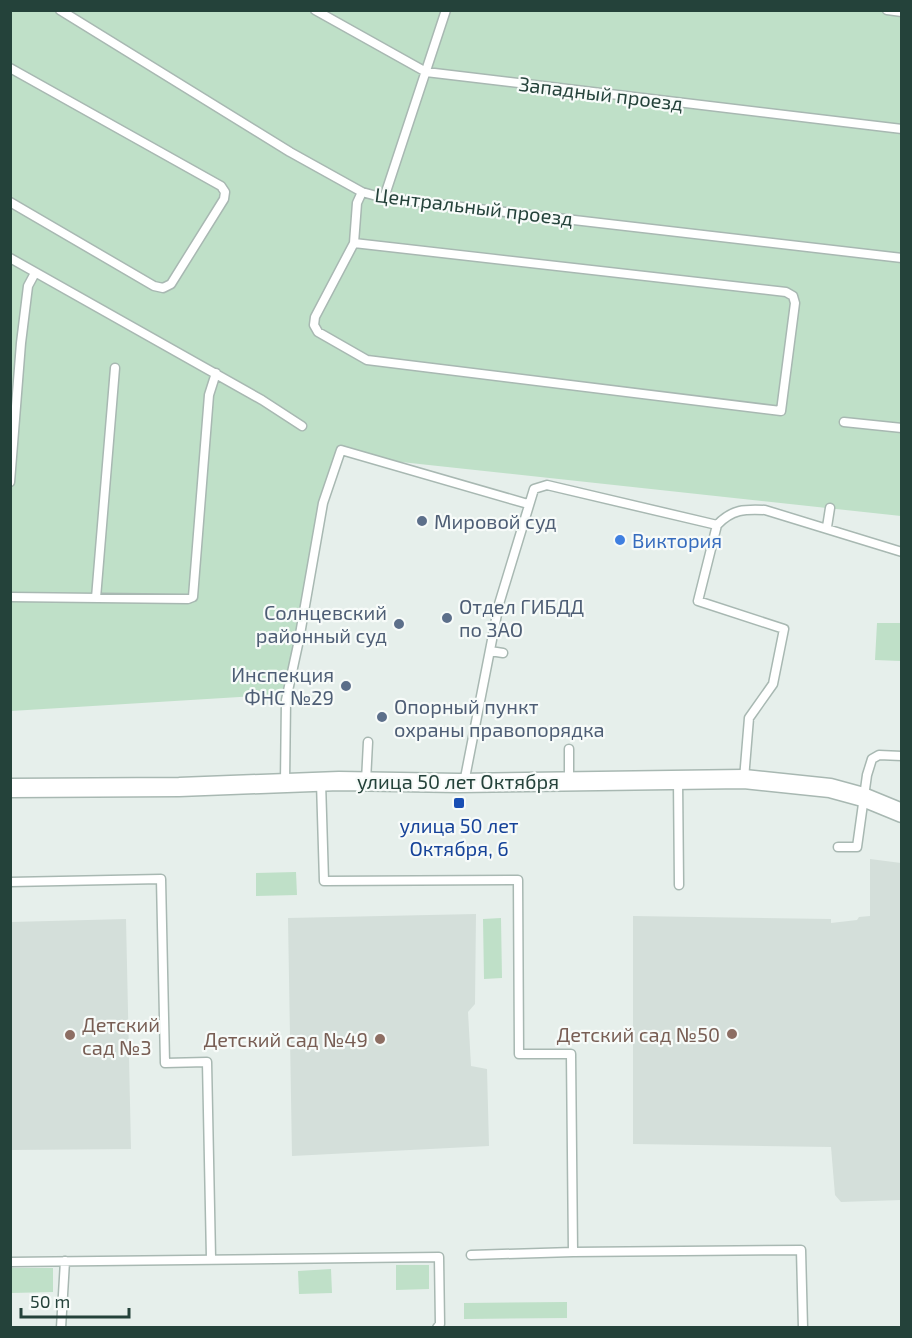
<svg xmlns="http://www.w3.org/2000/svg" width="912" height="1338" font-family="'Exo 2',sans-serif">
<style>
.built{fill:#d4dfda}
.green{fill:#bfe0c8}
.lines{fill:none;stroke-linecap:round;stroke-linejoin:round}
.service-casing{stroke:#a8b8b2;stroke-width:11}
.tertiary-casing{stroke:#a8b8b2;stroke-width:21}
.service{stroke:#fff;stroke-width:8}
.tertiary{stroke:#fff;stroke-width:18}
.service-dot{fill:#5c6f8a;stroke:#f7fbf9;stroke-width:2}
.shop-dot{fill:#3f7fe0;stroke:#f7fbf9;stroke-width:2}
.transit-dot{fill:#1a4fb4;stroke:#f7fbf9;stroke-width:2}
.education-dot{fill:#8d6e63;stroke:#f7fbf9;stroke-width:2}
.labels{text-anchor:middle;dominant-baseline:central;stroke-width:4.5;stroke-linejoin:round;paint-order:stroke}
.street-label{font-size:20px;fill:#24423a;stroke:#f7fbf9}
.service-label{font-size:20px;fill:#4e5e75;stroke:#f7fbf9;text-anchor:start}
.shop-label{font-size:20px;fill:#366cbe;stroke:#f7fbf9;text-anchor:start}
.transit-label{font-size:20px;fill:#164399;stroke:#f7fbf9}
.education-label{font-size:20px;fill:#785e54;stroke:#f7fbf9;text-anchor:end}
</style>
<rect width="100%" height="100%" fill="#e6efeb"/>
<path class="built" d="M870 859 901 863V1200L841 1202 835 1195 831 1147 633 1144V916L831 919V923L857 920 859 917 870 916Z
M476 914 475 1004 468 1012 471 1066 487 1069 489 1146 292 1156 288 918Z
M126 919 131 1149 11 1150V922Z"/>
<path class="green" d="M11 11H901V516L336 455 290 694 11 711Z
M877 623H901V661L875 660Z
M296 872 297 895 256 896V873Z
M501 918 502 978 484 979 483 919Z
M396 1265H429V1289L396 1290Z
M11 1268H53V1292L11 1293Z
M331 1269 332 1293 299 1294 298 1271Z
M567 1302V1318L464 1319V1303Z"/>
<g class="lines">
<g class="service-casing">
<path id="service" d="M60 10 290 152 362 192 384 198 902 258
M315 10 426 72 902 129
M887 10 902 12
M10 68 221 186 225 192 224 199 171 284 163 288 154 286 10 202
M384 198 446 10
M354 243 786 292 793 296 795 303 781 411 367 360 318 332 314 325 315 317 354 243 357 203 362 192
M10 258 262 400 302 426
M844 422 902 428
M10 482 21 343 28 286 35 273
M827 527 830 508
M10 597 188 599 193 597 209 395 216 373
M96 598 115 368
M490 651 503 653
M744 779 749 718 773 684 784 629 698 601 717 525C732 509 745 509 765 510L902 552
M678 780 679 885
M366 781 368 742
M569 781V749
M285 782 286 700 299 640 323 503 341 450 528 504
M321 782 324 881 518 880 519 1054H571L573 1252 801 1250 803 1328
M464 783 499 604 534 489 547 485 717 525
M838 847H857L867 775 872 759 879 755 902 756
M10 882 161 879 165 1063 207 1062 211 1258
M471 1255 573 1252
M10 1262 439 1257 440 1324 437 1328
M61 1328 65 1261"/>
</g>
<g class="tertiary-casing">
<path id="tertiary" d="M10 788 179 787 339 781 459 783 744 779 830 788 863 797 902 813"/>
</g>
<use href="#service" class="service"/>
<use href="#tertiary" class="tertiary"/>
</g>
<g class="service-dot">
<circle cx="422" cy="521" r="6"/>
<circle cx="447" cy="618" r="6"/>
<circle cx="399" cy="624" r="6"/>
<circle cx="346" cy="686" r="6"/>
<circle cx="382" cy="717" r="6"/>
</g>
<circle class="shop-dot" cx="620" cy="540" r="6"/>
<rect class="transit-dot" x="453" y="797" width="12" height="12" rx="3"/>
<g class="education-dot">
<circle cx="732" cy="1034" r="6"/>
<circle cx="70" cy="1035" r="6"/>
<circle cx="380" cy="1039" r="6"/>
</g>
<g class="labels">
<g class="street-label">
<text transform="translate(601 93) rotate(7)">Западный проезд</text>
<text transform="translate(474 206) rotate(7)">Центральный проезд</text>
<text x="458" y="781">улица 50 лет Октября</text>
</g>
<g class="service-label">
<text x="434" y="521">Мировой суд</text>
<text x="459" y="606">Отдел ГИБДД<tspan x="459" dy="23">по ЗАО</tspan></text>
<text x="387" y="612" text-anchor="end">Солнцевский<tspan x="387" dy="23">районный суд</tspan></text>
<text x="334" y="674" text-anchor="end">Инспекция<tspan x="334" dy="23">ФНС №29</tspan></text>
<text x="394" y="706">Опорный пункт<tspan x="394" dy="23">охраны правопорядка</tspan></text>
</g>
<g class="shop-label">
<text x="632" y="540">Виктория</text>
</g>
<g class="transit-label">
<text x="459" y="825">улица 50 лет<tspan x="459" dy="23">Октября, 6</tspan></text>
</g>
<g class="education-label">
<text x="82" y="1024" text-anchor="start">Детский<tspan x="82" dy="23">сад №3</tspan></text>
<text x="720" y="1034">Детский сад №50</text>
<text x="368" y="1039">Детский сад №49</text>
</g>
</g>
<rect width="912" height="1338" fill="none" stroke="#24423a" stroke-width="24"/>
<path d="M21 1308v9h108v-9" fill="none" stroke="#24423a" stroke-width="3"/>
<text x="30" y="1308" font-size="18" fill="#24423a" stroke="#f7fbf9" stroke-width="4.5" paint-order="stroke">50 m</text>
</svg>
